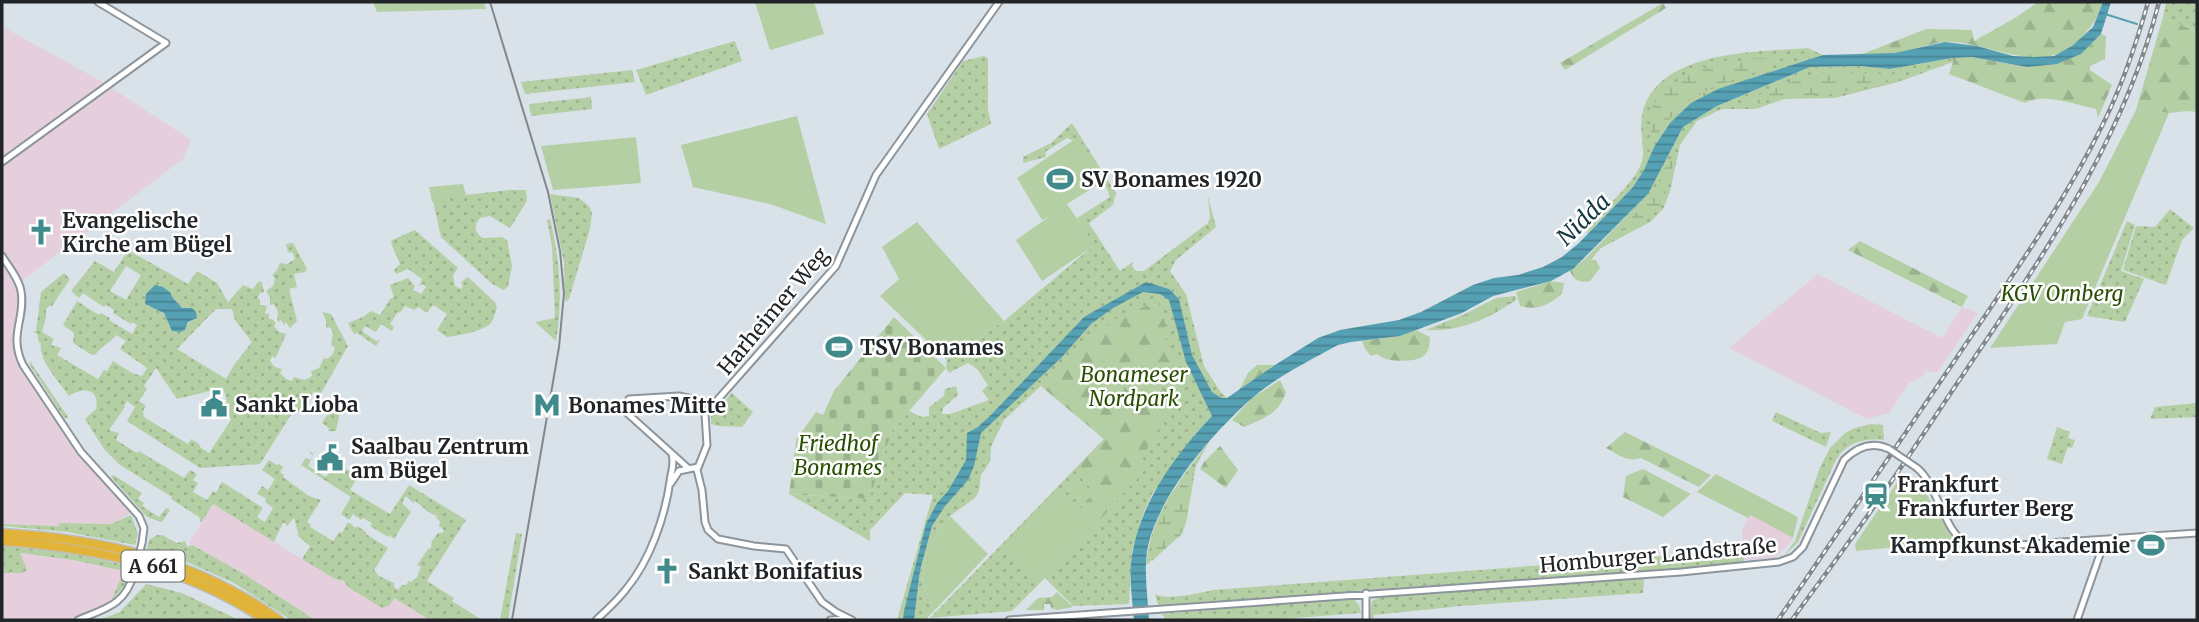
<svg xmlns="http://www.w3.org/2000/svg" width="2199" height="622" font-family="Merriweather,serif">
<style>
.commercial{fill:#e5cfdd}
.grass{fill:url(#grass-dots);fill-rule:evenodd}
.forest{fill:url(#forest-firs)}
.wetland{fill:url(#wetland-marsh)}
.cemetery{fill:url(#cemetery-stones)}
.garden{fill:#b5cfa5}
.water{fill:url(#water-rules)}
.lines{fill:none;stroke-linecap:round;stroke-linejoin:round}
.stream{stroke:#56a0b4;stroke-width:2}
.tertiary-casing{stroke:#8d959c;stroke-width:9}
.motorway-casing{stroke:#bdbebe;stroke-width:11}
.tertiary{stroke:#fff;stroke-width:5}
.motorway{stroke:#e1b439;stroke-width:8}
.tram{stroke:#82888d;stroke-width:2}
.rail-casing{stroke:#82888d;stroke-width:4.5}
.rail{stroke:#fff;stroke-width:2;stroke-dasharray:5;stroke-linecap:butt}
.tertiary-bridge-casing{stroke:#8d959c;stroke-width:9;stroke-linecap:butt}
.tertiary-bridge{stroke:#fff;stroke-width:5}
.labels{text-anchor:middle;dominant-baseline:central;stroke-width:5;stroke-linejoin:round;paint-order:stroke}
.shield{fill:#fff;stroke:#646668;stroke-width:2}
.shield-label{font-size:19px;font-weight:bold;fill:#222528}
.poi-label{font-size:21px;font-weight:bold;fill:#222528;stroke:#fff;text-anchor:start}
.park-label{font-size:21px;font-style:italic;fill:#294f00;stroke:#fff}
.street-label{font-size:21px;fill:#222528;stroke:#fff}
.water-label{font-size:23px;font-style:italic;fill:#153942;stroke:#fff}
</style>
<defs>
<pattern id="grass-dots" width="8" height="8" patternUnits="userSpaceOnUse" patternTransform="scale(1.75)"><rect width="8" height="8" fill="#b5cfa5"/><path d="M2 2h.1M6 6h.1" fill="none" stroke="#9bb28e" stroke-width="1.8" stroke-linecap="round"/></pattern>
<pattern id="forest-firs" width="22" height="20" patternUnits="userSpaceOnUse" patternTransform="scale(1.75)"><rect width="22" height="20" fill="#b5cfa5"/><path d="M5 1l3.5 6h-7zM16 11l3.5 6h-7z" fill="#9bb28e"/></pattern>
<pattern id="wetland-marsh" width="20" height="14" patternUnits="userSpaceOnUse" patternTransform="scale(1.75)"><rect width="20" height="14" fill="#b5cfa5"/><path d="M1 5h8M5 5V1M11 12h8M15 12V8" fill="none" stroke="#9bb28e"/></pattern>
<pattern id="cemetery-stones" width="16" height="16" patternUnits="userSpaceOnUse" patternTransform="scale(1.75)"><rect width="16" height="16" fill="#b5cfa5"/><path d="M2 7V4a2 2 0 0 1 4 0v3zM10 15v-3a2 2 0 0 1 4 0v3z" fill="#9bb28e"/></pattern>
<pattern id="water-rules" width="6" height="5" patternUnits="userSpaceOnUse" patternTransform="scale(1.75)"><rect width="6" height="5" fill="#56a0b4"/><path d="M0 2.5h6" fill="none" stroke="#478292"/></pattern>
</defs>
<rect width="100%" height="100%" fill="#d9e2e9"/>
<path class="commercial" d="M3 27 101 81 191 140 183 159 19 283 21 289 18 352 81 452 135 511 112 524 60 523V526L2 524Z
M1818 274 1942 338 1962 307 1978 313 1937 373 1926 371 1922 377 1909 383 1889 413 1867 419 1729 348Z
M213 504 335 579 394 598 430 620H315L246 575 189 543Z
M1750 514 1793 538 1789 544 1774 558 1744 560 1742 530Z
M19 553 73 560 125 571 111 602 67 620H2V573H23Z"/>
<path class="grass" d="M2166 2H2197V32L2163 17Z
M735 41 742 61 646 95 636 70Z
M1808 48 1823 55 1759 76 1670 123 1654 147 1644 170 1633 187 1587 234 1589 225C1604 209 1644 175 1643 154 1643 138 1639 128 1643 111 1660 50 1758 52 1808 48Z
M984 56 988 59V109L991 124 939 149 927 114 963 61Z
M1952 58 1953 62 1898 82 1835 98 1784 99 1756 109H1722L1697 121 1680 145 1670 192 1663 209 1650 222 1601 248 1591 260 1585 259 1648 194 1683 127 1717 106 1810 67 1860 66 1890 69Z
M632 70 635 82 525 94 521 82Z
M591 97 592 109 531 116 529 104Z
M1072 123 1116 193 1113 205 1089 223 1120 271 1133 262 1132 266 1136 271H1144L1208 223 1210 218 1208 197 1216 227 1176 260 1170 271 1186 294 1204 366 1220 391 1227 398 1152 494 1142 517 1132 552 1129 604 1073 606 1045 578 1012 611 930 618 1104 439 1041 386 1004 420 991 447 990 462 981 475 979 491 975 498 950 516 927 549 922 582 935 610 925 620H897L933 495 905 493 870 530V541L789 494 869 499 892 431 909 411 922 417 929 416V407L944 396 945 389 956 386 958 395 943 408 942 414H950L989 400 982 391 988 385 977 369 968 363 949 373 946 368 947 360 1004 321 1094 245 1077 218 1110 197 1104 181 1078 138 1072 140 1067 138 1045 152 1046 157 1023 163V157L1051 143Z
M509 190H526L527 201 510 228 490 216 480 218C473 225 475 234 483 238L502 237 507 240 512 266 508 287 503 290 491 283 441 237 433 201 466 195Z
M550 194 579 198 589 206 592 213 590 229 569 299 565 302 564 263Z
M2170 209 2194 228 2182 240 2166 285 2123 270 2136 226 2155 227Z
M550 219C560 260 563 300 556 341L535 322 555 318 552 246 547 220Z
M2127 221 2135 225 2121 271 2144 279 2125 322 2087 316Z
M415 230 458 268 453 275 455 286 461 289 463 286 461 282 468 277 495 302 497 307C495 312 494 319 491 323 484 331 457 336 447 337L437 330 447 314 433 305 427 313 418 307 415 310 405 306 400 313 398 312 390 324 394 327 392 331 381 324 376 332 365 326 362 331 376 341 380 340 376 346 357 333 354 334 348 323 363 317 371 311 380 315 390 299 394 297 390 285 408 278 415 286 413 290 421 294 426 287 423 284 419 286 422 279 408 269 396 274 394 270 400 264 391 243 392 240Z
M293 243 307 269 305 272 294 274 297 287 289 289 297 321 290 328 286 322 284 325 281 320 279 322 277 321 278 312 274 304 270 305V297L266 291 273 286 275 278 272 275 277 270 280 263 287 264 295 259 293 253 288 252 286 244Z
M128 250 188 284 197 271 217 283 228 302 243 285 253 289 259 281 262 282 264 292 260 293 257 299H260V305L267 306 265 314 269 313V319H272L276 323 274 326 279 332 286 334 277 355 275 358 272 356 270 361 275 367 282 369 280 373 286 379 292 381 294 377 305 380 312 376 311 371 319 368 324 358 327 359 333 354 335 347 331 345 333 333 330 327 326 328V320L322 312 331 314 348 346 320 395 314 391 300 413 294 410 260 464 200 468 127 421 135 407 127 401 124 406 125 407 109 430 119 433 116 440 137 453 139 451 184 478 190 470 197 474 193 480 198 483 193 492 207 500 213 491 216 493 222 482 227 485 263 508 257 517 265 522 273 508 265 502 266 498 257 494 262 486 268 490 275 479 262 470 269 460 277 465 279 464 283 467 280 472 284 475 283 477 309 496 321 500 307 522 311 525 310 527 333 541 339 532 342 533 348 522 356 528 357 526 366 532V534L388 548 374 570 379 576 394 583V587L398 590 402 585H406L409 581 411 582 417 577 421 567 417 565 428 549 431 548 432 541 438 533H442L444 530 439 526 440 521 436 518 437 516 426 511 425 509 415 501 413 503 406 496 402 503 411 512 394 539 389 535 388 537 370 526 372 523 363 518 361 520 353 514 349 520 341 514 351 497 301 465 306 458 310 460 313 456 309 451 314 454 316 449 308 466 326 477 332 468 335 470 338 464 358 477 350 490 390 514 409 485 466 520 427 581 454 598 452 601 482 620H430L394 598 389 606 382 608 348 587 344 581 335 579 302 559 310 546 299 537 294 518 287 526 285 523H283L274 542 213 504 201 523 199 517 171 499 172 497 120 465 104 449 85 419 96 409C100 388 83 387 69 396 59 381 38 360 41 343H39L37 333H34V331H36L41 292 64 273 70 279 52 306H49L46 309V317L42 332 54 339 51 345 61 348 57 355 98 379 104 370 107 371 113 361 132 373 142 376 147 368 120 349 126 341 116 335C110 344 102 345 96 354L92 355 73 343 74 333 63 325 77 301 99 315 101 313 110 318 109 320 132 334 137 325 132 322 131 324 113 313 114 310 106 305 104 307 83 293 79 298 71 291 95 261 114 272ZM126 266 141 275 126 300 110 291ZM163 287 170 292 171 297 182 308H190L195 319 189 322 185 330 176 332C166 326 168 313 158 309 155 307 150 307 147 306ZM216 309H232L235 320 252 342 234 365 226 379 177 349ZM156 368 177 399 210 391 211 393 224 390 227 402 225 403 231 420 209 453 201 448 199 444 191 439 188 444 144 417 143 411 146 406 139 401 147 389 144 386Z
M33 361 31 363 68 417 65 419 31 367 29 363Z
M732 393 753 412 742 427 719 426 711 424V416Z
M2197 403V417L2150 419 2155 407Z
M334 404 341 408 336 431H328L329 428 322 423Z
M1776 412 1821 433 1831 432 1826 447 1772 421Z
M1871 424 1883 425 1884 440C1863 438 1845 443 1835 462L1798 542 1784 556 1795 541 1820 467 1830 448 1845 433 1855 428Z
M2057 427 2070 432 2068 438 2075 440 2072 448 2068 447 2062 464 2047 459Z
M1210 440 1196 466 1186 523 1182 534 1146 565C1151 512 1180 481 1210 440Z
M113 475 142 493 138 499 144 503 142 506 159 517 166 508 170 510 162 522 147 517 111 477Z
M131 515 138 534 135 545 67 532 2 526V524L59 526 60 523 111 524Z
M516 533 522 534 508 620H500Z
M157 535H162L177 543 185 541 187 547 192 545 246 575 315 620H291L234 583 189 563 147 549 149 540Z
M2 546 71 553 129 566 125 585 111 601 124 571 73 560 20 553 27 570 23 573H2Z
M1743 550 1744 560 1741 564 1366 590 1159 608 1155 594C1168 601 1199 593 1213 590Z
M1641 576 1644 580 1643 593 1461 606 1374 615 1373 620H1369L1372 601 1383 596Z
M146 584 182 593 239 620H99L120 612Z
M1344 599H1354L1359 605 1361 613 1270 620H1166L1162 614Z"/>
<path class="forest" d="M2038 2H2103C2097 20 2090 29 2077 42 2039 77 1990 41 1946 42 1930 43 1914 50 1898 53 1886 55 1873 54 1860 55L1926 29 1972 30 1974 41 2015 18Z
M1663 3 1666 8 1565 70 1560 63Z
M2163 17 2197 32V112L2188 111 2169 113 2136 110Z
M2101 34 2106 36 2105 59 2090 66V70L2112 85 2098 118 2096 109C2076 105 2044 92 2025 103L1949 74 1953 62 1952 58 1972 57 2027 67 2081 54Z
M1860 241 1968 296 1962 307 1848 250Z
M1585 259 1596 260 1600 268 1590 281C1580 283 1574 281 1570 271Z
M1551 281 1564 283 1562 294C1548 305 1537 311 1520 306L1516 292Z
M1158 301 1165 322 1164 336 1178 362 1186 384 1144 454 1138 478 1094 526 1078 511 1094 492 1074 470 1104 439 1041 386 1116 319Z
M1416 330 1430 337C1430 344 1429 353 1422 357 1412 363 1385 362 1377 354L1371 356 1365 349 1362 341 1400 336Z
M1257 365H1275L1239 391 1248 373Z
M1280 380 1286 392C1279 414 1265 418 1244 427L1232 420 1252 398Z
M1625 432 1711 475 1699 487 1641 458C1627 462 1618 455 1606 448Z
M1220 446 1238 470 1226 488 1200 469 1204 462Z
M1643 469 1691 494 1663 517 1623 497 1626 476Z
M1057 592 1073 607 1057 610 1051 608 1050 604H1044V610H1026L1038 598 1052 597Z"/>
<path class="wetland" d="M1761 58H1782L1751 74 1713 87 1687 102 1664 125 1652 141C1652 132 1650 121 1651 113 1660 73 1728 62 1761 58Z
M1826 72 1895 74 1898 77 1866 87 1833 94 1772 98 1758 104 1744 106 1746 100 1788 83Z
M1674 160C1671 175 1668 190 1662 203 1653 220 1624 234 1608 243L1651 197 1668 161Z
M1515 296 1517 299C1489 319 1460 332 1425 330L1463 315 1496 298Z
M1194 468 1187 517 1180 535 1152 561C1148 529 1175 492 1194 468Z"/>
<path class="cemetery" d="M894 317 946 368 892 431 869 499 789 494 797 435 800 434 816 412 823 415 834 391Z"/>
<path class="garden" d="M373 2H484L486 9 377 12Z
M755 2H814L824 34 770 50Z
M2136 110 2169 113 2082 319 2065 322 2057 344 1990 348 2099 182Z
M797 116 826 224 770 204 693 187 681 145Z
M636 137 641 183 553 190 541 146Z
M1078 137 1104 181 1067 204 1095 245 1042 281 1016 240 1050 216 1042 220 1017 178Z
M463 184 466 195 432 202 429 187Z
M917 222 1004 321 947 360 880 296 899 279 882 247Z
M1716 474 1798 517 1793 538 1751 515 1748 518 1697 492Z
M1073 476 1092 494 1082 505 1063 488Z
M1900 478 1927 495 1952 538 1951 542 1856 551 1855 544Z
M1056 490 1094 526 1039 583 1001 547Z
M950 516 988 554 935 610 922 582 927 549Z"/>
<path class="water" d="M2103 2H2111L2101 34 2081 54 2057 64 2027 67 1972 57 1952 58 1890 69 1860 66 1810 67 1717 106 1683 127 1648 194 1573 269 1551 281 1493 296 1462 313 1400 336 1351 342 1338 345C1309 361 1276 377 1251 399 1212 434 1160 493 1148 546 1143 570 1148 596 1149 620H1134C1132 597 1128 572 1133 550 1144 496 1176 455 1212 416L1186 362 1169 300 1160 294 1143 292 1113 308 1091 324 1062 357 981 433 974 466 968 480 945 506 932 526 920 570 914 620H903L904 611 926 524 937 503 948 491 966 460 967 433 978 427 991 415 1084 317 1146 282 1169 289 1179 299 1192 355 1212 392 1221 398H1227L1275 365 1318 338 1340 330 1399 320 1421 312 1473 285 1494 278 1518 275 1543 267 1562 257 1579 243 1633 187 1644 170 1654 147 1670 123 1691 103 1718 89 1823 55 1895 53 1945 42 1977 46 2013 56 2034 57 2054 56 2072 46 2093 27Z
M155 285 163 287 170 292 172 297 182 308H192L196 312 197 318 188 322 185 330 180 332 172 331 164 313 145 304 146 294Z"/>
<g class="lines">
<path class="stream" d="M2105 14 2137 24"/>
<g class="tertiary-casing">
<path id="tertiary" d="M2 162 166 43 98 2
M2 256C9 267 19 279 21 291 26 319 8 334 23 365L81 452 139 516 144 528 142 543
M705 414 836 266 876 175 999 2
M688 468 627 413 625 407 629 399 679 396 693 399 700 405 705 414 707 445 697 470 702 490 705 522 708 530 718 539 754 546 786 549 822 602 836 612 852 620
M1917 468C1939 486 1944 536 1970 545 1981 548 1992 547 2003 546L2197 533
M671 483 679 471 698 467
M78 620C106 608 124 606 134 574
M596 620C607 610 618 600 627 588 650 560 665 517 670 481 671 472 675 464 672 454
M830 620 847 619
M1009 620 1681 572 1779 562 1793 557 1803 547 1844 460C1857 447 1872 441 1889 449
M1366 620V593
M2077 620 2105 540"/>
</g>
<g class="motorway-casing">
<path id="motorway" d="M2 533C103 539 196 560 279 620
M2 541C95 548 186 566 265 620"/>
</g>
<use href="#tertiary" class="tertiary"/>
<use href="#motorway" class="motorway"/>
<path class="tram" d="M490 2 548 192 560 251 564 293 559 347 512 620"/>
<g class="rail-casing">
<path id="rail" d="M1778 620C1842 526 1906 433 1970 338 2016 270 2065 201 2102 126 2122 86 2136 45 2148 2
M1792 620C1810 594 1830 569 1848 543 1895 479 1938 411 1983 345 2055 239 2127 128 2159 2"/>
</g>
<use href="#rail" class="rail"/>
<g class="tertiary-bridge-casing">
<path id="tertiary-bridge" d="M1889 449 1917 468
M134 574 142 543"/>
</g>
<use href="#tertiary-bridge" class="tertiary-bridge"/>
</g>
<defs>
<g id="stadium-bare" transform="scale(2.1)"><path d="M0-5a6.5 5 0 1 0 0 10a6.5 5 0 1 0 0-10ZM-3.5-1.8h7v3.6h-7Z" fill="#418a8c" stroke="#fff" stroke-width="2.5" paint-order="stroke"/></g>
<g id="church-bare" transform="scale(2.1)"><path d="M-1.2-6h2.4v3.5h3.3v2.4h-3.3V6h-2.4V-.1h-3.3v-2.4h3.3Z" fill="#418a8c" stroke="#fff" stroke-width="2.5" paint-order="stroke"/></g>
<g id="civic-bare" transform="scale(2.1)"><path d="M-.6-6.5H3V-4.5H.6V-3L4-1V1h2V6H-6V1h2V-1L-.6-3ZM-1.2 2.5V6h2.4V2.5Z" fill="#418a8c" stroke="#fff" stroke-width="2.5" paint-order="stroke"/></g>
<g id="metro-bare" transform="scale(2.1)"><path d="M-5.5 5V-5H-3L0 0L3-5H5.5V5H3V-.5L0 4L-3-.5V5Z" fill="#418a8c" stroke="#fff" stroke-width="2.5" paint-order="stroke"/></g>
<g id="station-bare" transform="scale(2.1)"><path d="M-3-6H3Q5-6 5-4V2Q5 4 3 4L4.5 6H3L1.5 4h-3L-3 6H-4.5L-3 4Q-5 4-5 2V-4Q-5-6-3-6ZM-3.5-4v3h7v-3ZM-3.5 1v1.5H-2V1ZM2 1v1.5H3.5V1Z" fill="#418a8c" stroke="#fff" stroke-width="2.5" paint-order="stroke"/></g>
</defs>
<g fill-rule="evenodd">
<use href="#stadium-bare" x="1060" y="179"/>
<use href="#church-bare" x="41" y="232"/>
<use href="#stadium-bare" x="839" y="347"/>
<use href="#civic-bare" x="214" y="404"/>
<use href="#metro-bare" x="547" y="405"/>
<use href="#civic-bare" x="330" y="458"/>
<use href="#station-bare" x="1876" y="496"/>
<use href="#stadium-bare" x="2151" y="545"/>
<use href="#church-bare" x="667" y="571"/>
</g>
<g class="labels">
<rect class="shield" x="121.5" y="550.5" width="63" height="31" rx="5"/>
<g class="shield-label">
<text x="153" y="566">A 661</text>
</g>
<g class="poi-label">
<text x="1081" y="179">SV Bonames 1920</text>
<text x="62" y="220">Evangelische<tspan x="62" dy="24">Kirche am Bügel</tspan></text>
<text x="860" y="347">TSV Bonames</text>
<text x="235" y="404">Sankt Lioba</text>
<text x="568" y="405">Bonames Mitte</text>
<text x="351" y="446">Saalbau Zentrum<tspan x="351" dy="24">am Bügel</tspan></text>
<text x="1897" y="484">Frankfurt<tspan x="1897" dy="24">Frankfurter Berg</tspan></text>
<text x="2130" y="545" text-anchor="end">Kampfkunst Akademie</text>
<text x="688" y="571">Sankt Bonifatius</text>
</g>
<g class="park-label">
<text x="2062" y="293">KGV Ornberg</text>
<text x="1134" y="374">Bonameser<tspan x="1134" dy="24">Nordpark</tspan></text>
<text x="838" y="443">Friedhof<tspan x="838" dy="24">Bonames</tspan></text>
</g>
<g class="street-label">
<text transform="translate(773 311) rotate(-50)">Harheimer Weg</text>
<text transform="translate(1658 555) rotate(-5)">Homburger Landstraße</text>
</g>
<g class="water-label">
<text transform="translate(1583 219) rotate(-44)">Nidda</text>
</g>
</g>
<rect width="2199" height="622" fill="none" stroke="#222528" stroke-width="7"/>
</svg>
